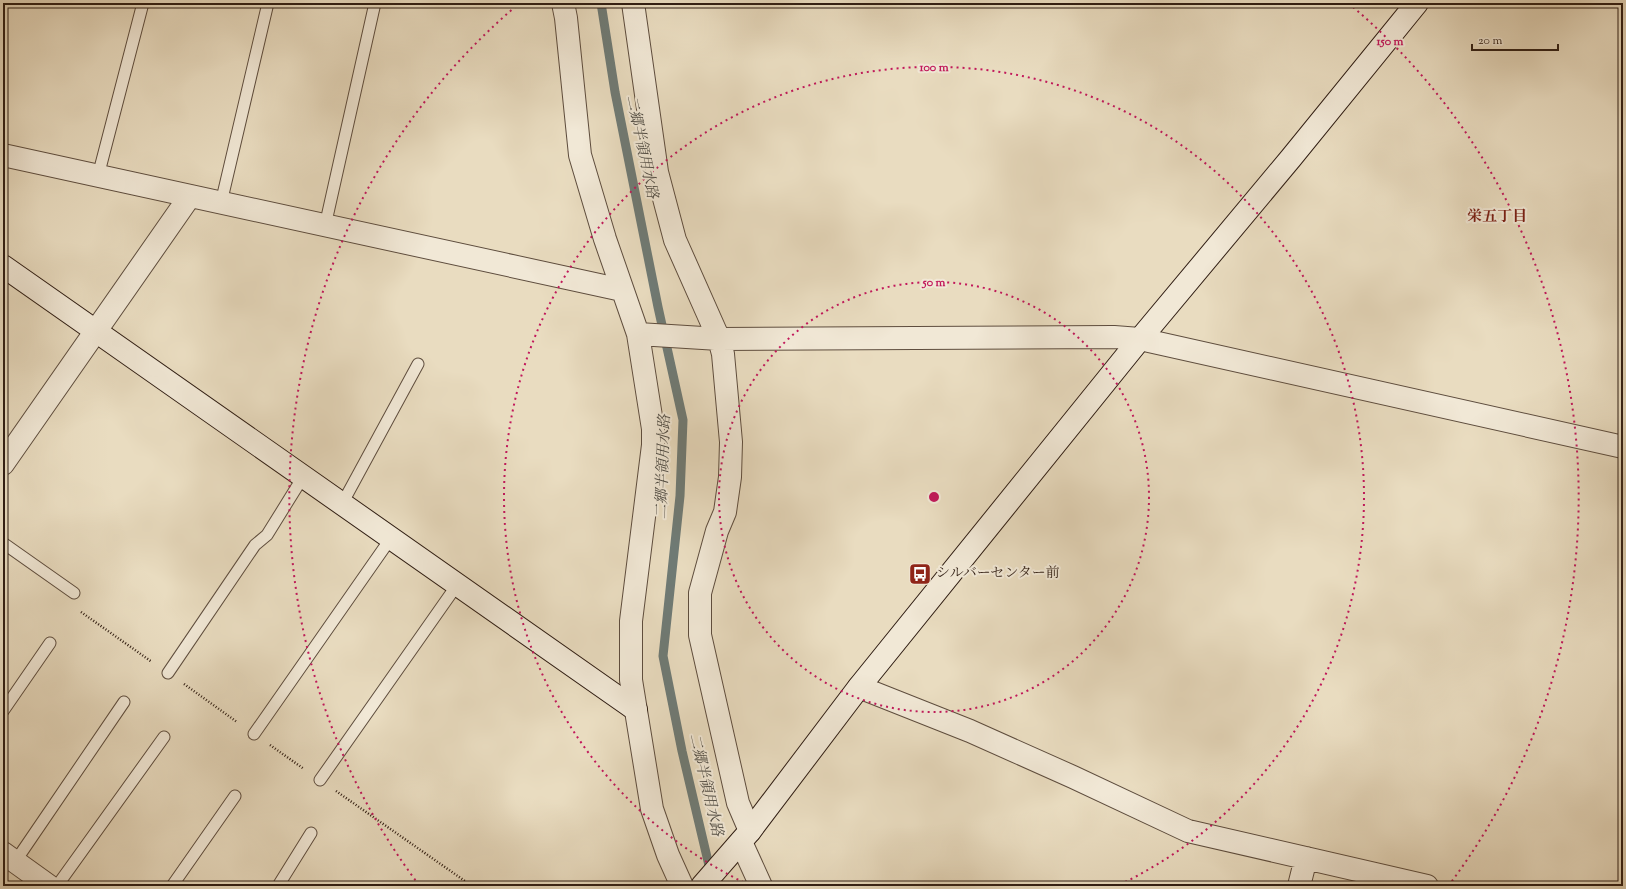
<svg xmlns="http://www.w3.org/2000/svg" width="1626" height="889" font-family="'Sorts Mill Goudy','Noto Serif JP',serif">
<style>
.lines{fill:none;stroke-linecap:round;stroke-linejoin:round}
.stream{stroke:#6f7b76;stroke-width:9}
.lane-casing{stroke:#5e4d3e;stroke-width:13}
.street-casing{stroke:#5e4d3e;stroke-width:24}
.secondary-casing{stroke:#2f1d13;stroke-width:24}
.path{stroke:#2f1d13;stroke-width:2.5;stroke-dasharray:1 2;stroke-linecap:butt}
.lane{stroke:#f1e8d6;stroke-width:11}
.street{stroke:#f1e8d6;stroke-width:22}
.secondary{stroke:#f1e8d6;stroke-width:22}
.ring{fill:none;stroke:#c2185b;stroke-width:2;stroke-dasharray:2 4}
.labels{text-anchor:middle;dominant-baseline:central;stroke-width:4;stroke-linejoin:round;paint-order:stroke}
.poi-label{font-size:14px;fill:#2f1d13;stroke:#f1e8d6;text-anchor:start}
.water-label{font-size:15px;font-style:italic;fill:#4f4c45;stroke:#f1e8d6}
.neighbourhood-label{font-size:15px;font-weight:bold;fill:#7a1f14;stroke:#f1e8d6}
.centre{fill:#c2185b;stroke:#f1e8d6;stroke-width:2}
.ring-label{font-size:12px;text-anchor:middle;font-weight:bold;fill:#c2185b;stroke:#f1e8d6;stroke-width:4;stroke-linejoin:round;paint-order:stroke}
</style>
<rect width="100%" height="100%" fill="#e9dcc0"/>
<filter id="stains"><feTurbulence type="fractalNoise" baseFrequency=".005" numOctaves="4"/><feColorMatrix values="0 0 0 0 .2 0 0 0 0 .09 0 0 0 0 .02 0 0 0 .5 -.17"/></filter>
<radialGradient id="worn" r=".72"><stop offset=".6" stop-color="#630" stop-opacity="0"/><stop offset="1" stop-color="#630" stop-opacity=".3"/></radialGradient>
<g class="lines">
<path class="stream" d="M601 3 615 92 658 307 683 420 680 496 663 656 682 751 711 874"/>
<g class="lane-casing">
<path id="lane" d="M98 176 143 3
M221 203 268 3
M325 226 375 3
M342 504 418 364
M3 543 74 593
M168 673 255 545 267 535 303 477
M3 711 50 643
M254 734 391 538
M320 780 457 585
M15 862 124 702
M57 886 164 737
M172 886 235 796
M278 886 311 833"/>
</g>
<g class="street-casing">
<path id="street" d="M563 3 566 18 580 155 605 239 638 334 653 429V445L631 621V680L652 809 668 855 682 886
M633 3 657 172 675 240 719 339 723 354 731 442 730 477 725 512 717 531 700 593V635L738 803 750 831
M3 155 622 290
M638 334 719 339 1114 337 1140 339 1623 447
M3 464 190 196
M859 687 970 731 1073 777 1188 831 1427 886
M741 842 761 886
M3 853 49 886
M1299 886 1306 858"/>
</g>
<g class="secondary-casing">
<path id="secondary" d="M3 266 636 710
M702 886 750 831 859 687 1140 339 1291 158 1417 3"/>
</g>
<path class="path" d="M81 612 152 662
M184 684 237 722
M270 745 304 769
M336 791 472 886"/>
<use href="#lane" class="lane"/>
<use href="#street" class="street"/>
<use href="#secondary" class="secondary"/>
</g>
<g class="ring">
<circle cx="934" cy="497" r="215"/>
<path d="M749 885A430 430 0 1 1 1119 885"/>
<path d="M419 885A645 645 0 0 1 515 7M1353 7A645 645 0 0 1 1449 885"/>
</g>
<defs>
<g id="bus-square" transform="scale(1.15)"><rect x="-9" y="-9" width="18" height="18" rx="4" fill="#8f2418" stroke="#f1e8d6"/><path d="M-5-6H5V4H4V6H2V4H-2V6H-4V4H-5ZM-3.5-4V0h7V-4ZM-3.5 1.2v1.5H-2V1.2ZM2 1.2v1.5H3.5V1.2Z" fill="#fff"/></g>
</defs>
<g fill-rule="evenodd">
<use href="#bus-square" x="920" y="574"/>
</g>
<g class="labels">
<g class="poi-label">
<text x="936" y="574">シルバーセンター前</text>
</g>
<g class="water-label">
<text transform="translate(641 147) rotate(78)">二郷半領用水路</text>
<text transform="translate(664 467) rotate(-88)">二郷半領用水路</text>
<text transform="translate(705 785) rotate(77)">二郷半領用水路</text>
</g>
<g class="neighbourhood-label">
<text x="1497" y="217">栄五丁目</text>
</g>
</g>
<circle cx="934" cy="497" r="6" class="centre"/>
<g class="ring-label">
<text x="1390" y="45">150 m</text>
<text x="934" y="71">100 m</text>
<text x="934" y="286">50 m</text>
</g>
<rect width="1626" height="889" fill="none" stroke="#e9dcc0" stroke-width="16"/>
<rect x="4" y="4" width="1618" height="881" fill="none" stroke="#2f1d13" stroke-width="2"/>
<rect x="8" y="8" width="1610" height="873" fill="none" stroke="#2f1d13"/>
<path d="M1472 44v6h86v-6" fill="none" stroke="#2f1d13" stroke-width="2"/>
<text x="1478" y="44" font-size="12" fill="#2f1d13" stroke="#f1e8d6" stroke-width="3" paint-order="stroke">20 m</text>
<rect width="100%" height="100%" filter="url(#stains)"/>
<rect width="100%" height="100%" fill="url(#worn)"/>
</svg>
